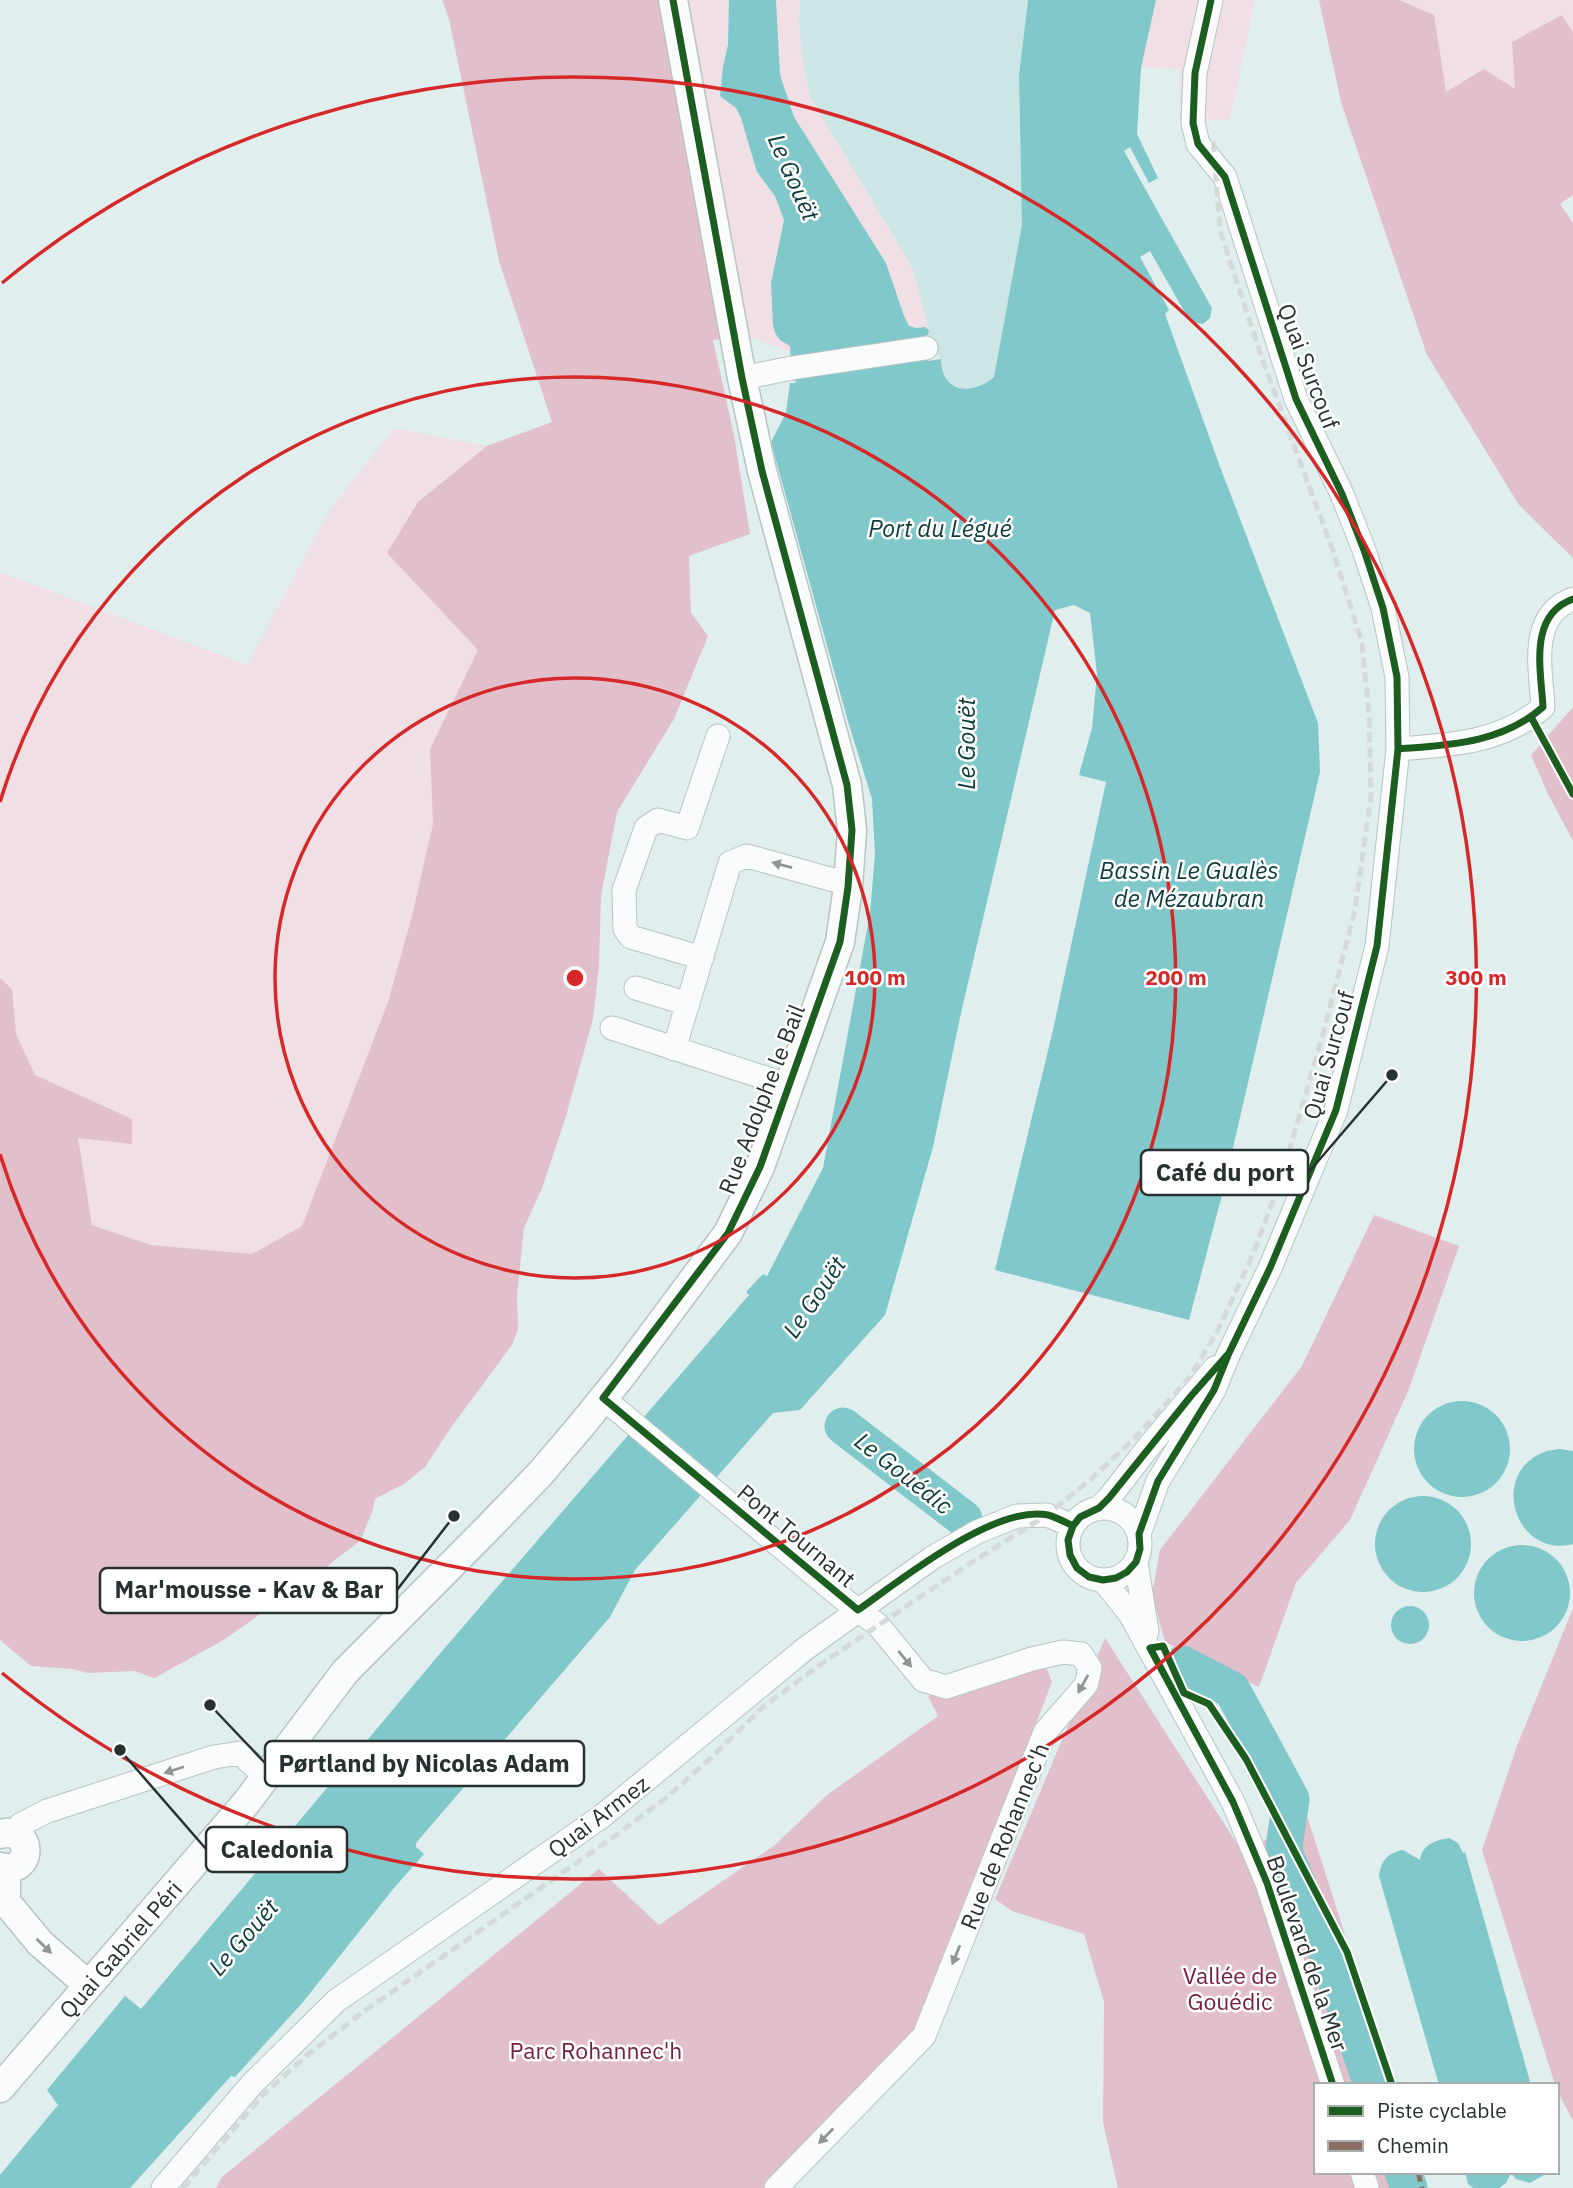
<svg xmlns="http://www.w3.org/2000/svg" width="1573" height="2188" font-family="'IBM Plex Sans',sans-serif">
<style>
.built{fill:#cce5e5}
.green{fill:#f0dfe5}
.forest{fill:#e2c0cb}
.water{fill:#81c8ca}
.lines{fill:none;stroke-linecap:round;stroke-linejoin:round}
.river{stroke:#81c8ca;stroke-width:37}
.minor-casing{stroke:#b8c4c4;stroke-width:25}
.tertiary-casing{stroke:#b8c4c4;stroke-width:31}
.minor{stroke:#fafcfc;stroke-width:23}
.tertiary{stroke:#fafcfc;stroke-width:28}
.rail{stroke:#d4d9d9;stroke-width:5;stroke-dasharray:10 5;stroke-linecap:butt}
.quiet{stroke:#8d6e63;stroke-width:5;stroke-dasharray:10 5;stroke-linecap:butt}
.cycleway-casing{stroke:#fff;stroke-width:11}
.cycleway{stroke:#1b5e20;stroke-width:7}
.oneway{fill:#909696}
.ring{fill:none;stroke:#d62828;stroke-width:3.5}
.labels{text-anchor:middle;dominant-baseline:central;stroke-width:5;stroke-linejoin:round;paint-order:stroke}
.street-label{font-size:23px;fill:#273131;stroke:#fff}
.park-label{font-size:23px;fill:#752040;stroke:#fff}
.water-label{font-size:24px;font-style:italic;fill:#0e3c3d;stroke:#fff}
.centre{fill:#d62828;stroke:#fff;stroke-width:3.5}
.ring-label{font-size:21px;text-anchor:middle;font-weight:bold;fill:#d62828;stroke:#fff;stroke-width:5;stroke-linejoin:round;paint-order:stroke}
.leader{fill:none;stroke:#273131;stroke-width:2.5}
.callout-dot{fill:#273131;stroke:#fff;stroke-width:2.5}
.callout{fill:#fff;stroke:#273131;stroke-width:2.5}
.callout-label{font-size:24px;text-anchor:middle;font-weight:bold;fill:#273131}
</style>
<rect width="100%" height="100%" fill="#e0eeee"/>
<path class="built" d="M800 0H1028L1019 75 1022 225 999 355 994 377 984 386 974 389 962 388 951 385 944 378 941 370V359L928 335 929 330 912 267 810 97 802 56 799 21Z"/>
<path class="green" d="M684 0H729L728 45 723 66 720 96 736 108 741 118 757 172 775 196 784 221 773 325 775 333 790 346V352L748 336Z
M776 0H800L799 21 802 56 810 97 912 267 929 330 925 327 916 328 910 326 904 316 886 263 794 117 780 75Z
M1156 0H1255L1230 120 1179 121 1180 69 1141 68Z
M1399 0H1573V33L1562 15 1515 90 1445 92 1434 15Z
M394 428 487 446 418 502 478 650 430 749 433 824 412 916 388 1002 302 1226 252 1254 151 1245 92 1225 78 1137 132 1119 35 1075 16 1034 12 989 0 978V572L247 665 329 511Z"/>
<path class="forest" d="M442 0H684L748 336 713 340 734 435 750 534 689 556 691 613 708 636 674 719 617 812 601 896 599 966 593 1019 566 1116 542 1188 524 1228 517 1296 518 1329 512 1345 452 1426 425 1467 404 1484 375 1499 372 1513 360 1541 335 1560 302 1589 269 1608 222 1641 154 1678 135 1671 88 1673 72 1669 31 1666 0 1640V978L12 989 16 1034 35 1075 132 1119V1144L78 1138 92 1225 151 1245 252 1254 302 1226 388 1002 412 916 433 824 430 749 478 650 387 553 418 502 487 446 552 422 499 261 449 19Z
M1319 0H1399L1434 15 1446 92 1484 69 1515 89 1512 42 1562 15 1573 33V195L1560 204 1573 223V558L1519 505 1427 355 1341 102Z
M1573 707V841L1548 794 1531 755Z
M1374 1215 1459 1246 1409 1389 1350 1520 1296 1583 1259 1687 1165 1642 1152 1595 1160 1550 1302 1366Z
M1573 1608V2121L1557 2090V2085H1555L1482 1850 1517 1746Z
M1105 1638 1243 1853 1307 1816 1393 2085H1316V2172H1421L1426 2188H1118L1103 2123 1104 2002 1084 1934 1012 1911 995 1899Z
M1046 1667 1052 1682 919 2030 768 2188H216L222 2177 599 1869 659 1925 775 1845 827 1795 938 1716 928 1696Z"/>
<path class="water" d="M729 0H776L780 75 794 117 886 263 904 316 909 326 916 328 925 327 929 330 928 335 924 336 925 340 791 360 790 346 780 340 775 333 773 325 771 283 784 220 775 196 757 172 741 118 736 108 720 96 723 66 728 45Z
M1028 0H1156L1141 68 1137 134 1158 178 1149 183 1130 147 1124 151 1212 308 1210 318 1203 324 1192 322 1188 318 1150 251 1140 257 1169 310 1165 314 1219 464 1318 723 1320 772 1222 1195 1189 1320 995 1270 1053 1030 1106 782 1079 775 1092 728 1097 674 1090 613 1074 605 1055 610 961 1013 933 1147 885 1315 800 1410 773 1413 635 1570 610 1617 416 1843V1847L424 1854 394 1888 303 2002 235 2077 231 2076 130 2188H0V2175L58 2105 47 2090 125 1996 141 2009 443 1650 749 1295 746 1292 763 1274 767 1276 823 1168 870 913 875 854 872 799 847 718 771 442 786 413 790 383H795L796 378 927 355 928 361 941 359C941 393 972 396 994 377L1022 225 1019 75Z
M1414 1449a48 48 0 1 1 96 0a48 48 0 1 1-96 0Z
M1560 1449 1573 1451V1544C1516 1559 1488 1474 1544 1452 1549 1450 1555 1450 1560 1449Z
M1375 1544a48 48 0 1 1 96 0a48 48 0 1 1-96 0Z
M1474 1593a48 48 0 1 1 96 0a48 48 0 1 1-96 0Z
M1391 1625a19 19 0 1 1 38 0a19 19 0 1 1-38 0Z
M1449 1838 1458 1843 1463 1853 1465 1852 1531 2085H1439L1379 1876C1381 1860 1388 1853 1403 1850L1420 1860C1422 1845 1435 1840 1449 1838Z
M1465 2172H1546L1544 2175 1530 2183 1516 2179 1511 2173 1506 2183 1499 2188H1473L1468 2184Z"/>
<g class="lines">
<path class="river" d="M843 1426 964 1519
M1182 1664 1232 1690 1291 1799 1286 1834
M1285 1839 1284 1852 1326 1951 1372 2085
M1403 2172 1409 2188"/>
<g class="minor-casing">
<path id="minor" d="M742 378 792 368 926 348
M1398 749C1450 745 1502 743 1543 707 1541 670 1528 615 1573 599
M702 958 631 937 625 929 624 890 646 828 658 820 687 828 718 736
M636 988 688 1004
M612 1028 790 1086
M674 1049 730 863 747 856 848 884
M603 1398 847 1602 878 1625 923 1680 946 1687 1032 1659 1063 1652 1081 1654 1090 1668 1086 1685 1045 1732 924 2036 776 2188
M1099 1508 1109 1498 1150 1445 1215 1368
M1068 1544a36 36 0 1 1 72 0a36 36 0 1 1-72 0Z
M1139 1534 1158 1481 1214 1390 1229 1353 1270 1268 1336 1110 1377 946 1398 749 1397 677 1383 608 1364 550 1342 494 1296 399 1225 177 1198 144 1193 123 1195 73 1211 0
M1136 1562 1147 1631
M1103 1580 1130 1614 1233 1802 1267 1883 1333 2085
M15 1834 20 1825 47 1811 214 1757 240 1753 266 1777
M1362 2172 1367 2188
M163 2188 252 2084 336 2001 601 1817 806 1648 932 1558 977 1532 1017 1516 1047 1515 1073 1526"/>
</g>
<g class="tertiary-casing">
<path id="tertiary" d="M0 1834C34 1825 34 1876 0 1867
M9 1869 6 1877V1902L40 1943 88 1985
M0 2088 246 1803 345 1672 487 1529 540 1474 580 1427 623 1374 728 1233 760 1167 840 942 848 887 852 830 847 785 762 471 742 378 673 0"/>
</g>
<use href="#minor" class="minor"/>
<use href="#tertiary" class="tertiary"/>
<path class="rail" d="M183 2188 263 2095 306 2056 366 2010 615 1836 667 1797 712 1757 763 1707 824 1662 966 1566 1047 1515 1091 1479 1134 1439 1190 1377 1219 1328 1254 1252 1282 1176 1323 1034 1355 910 1371 796 1369 714 1362 643 1333 551 1264 364 1220 231 1213 137"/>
<path class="quiet" d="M1418 2172 1422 2188"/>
<g class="cycleway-casing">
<path id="cycleway" d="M673 0 742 378 762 471 847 785 852 830 848 887 840 942 760 1167 728 1233 603 1398 858 1610C901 1580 995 1504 1048 1515 1056 1517 1065 1522 1073 1526
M1211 0 1195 73 1193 123 1198 144 1225 177 1296 399 1342 494 1364 550 1383 608 1397 677 1398 749 1377 946 1336 1110 1270 1268 1229 1353 1214 1390 1158 1481 1139 1534 1140 1549 1136 1562 1127 1572 1116 1578 1103 1580 1089 1577 1077 1568 1070 1555 1068 1540 1073 1526 1080 1517 1099 1508 1109 1498 1191 1396 1229 1353
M1531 717 1573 794
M1398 749C1450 745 1502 743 1543 707 1541 670 1528 615 1573 599
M1333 2085 1267 1883 1233 1802 1150 1648 1163 1646 1184 1693 1209 1704 1246 1759 1347 1952 1392 2085"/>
</g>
<use href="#cycleway" class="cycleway"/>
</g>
<defs><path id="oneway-solid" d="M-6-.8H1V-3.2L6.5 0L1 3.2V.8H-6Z" transform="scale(1.75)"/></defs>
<g class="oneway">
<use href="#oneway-solid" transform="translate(782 865) rotate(-165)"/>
<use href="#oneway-solid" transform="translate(905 1659) rotate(51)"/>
<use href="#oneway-solid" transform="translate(1083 1684) rotate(119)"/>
<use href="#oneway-solid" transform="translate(174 1770) rotate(162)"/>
<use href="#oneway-solid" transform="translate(44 1946) rotate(44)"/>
<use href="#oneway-solid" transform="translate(956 1955) rotate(112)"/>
<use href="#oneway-solid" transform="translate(826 2136) rotate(134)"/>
</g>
<g class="ring">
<circle cx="575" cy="978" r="300"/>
<path d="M0 802A601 601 0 1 1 0 1154"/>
<path d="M2 283A901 901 0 1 1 2 1673"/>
</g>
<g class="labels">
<g class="street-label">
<text transform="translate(1309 366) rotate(69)">Quai Surcouf</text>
<text transform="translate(1328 1055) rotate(-74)">Quai Surcouf</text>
<text transform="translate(761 1099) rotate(-69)">Rue Adolphe le Bail</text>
<text transform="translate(797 1535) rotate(40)">Pont Tournant</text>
<text transform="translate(598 1816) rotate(-37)">Quai Armez</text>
<text transform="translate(1004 1836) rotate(-68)">Rue de Rohannec'h</text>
<text transform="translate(120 1949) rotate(-49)">Quai Gabriel Péri</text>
<text transform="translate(1308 1953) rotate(71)">Boulevard de la Mer</text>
</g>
<g class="park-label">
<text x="1230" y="1975">Vallée de<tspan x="1230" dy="26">Gouédic</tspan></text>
<text x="596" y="2050">Parc Rohannec'h</text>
</g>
<g class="water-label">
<text transform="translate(794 177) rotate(66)">Le Gouët</text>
<text x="940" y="528">Port du Légué</text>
<text transform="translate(966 744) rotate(-90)">Le Gouët</text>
<text x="1189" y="870">Bassin Le Gualès<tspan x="1189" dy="28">de Mézaubran</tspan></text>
<text transform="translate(814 1297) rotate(-56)">Le Gouët</text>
<text transform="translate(904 1473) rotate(38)">Le Gouédic</text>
<text transform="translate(243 1937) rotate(-49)">Le Gouët</text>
</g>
</g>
<circle cx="575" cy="978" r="10" class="centre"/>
<g class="ring-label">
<text x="875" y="985">100 m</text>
<text x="1176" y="985">200 m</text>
<text x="1476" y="985">300 m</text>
</g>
<path class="leader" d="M1392 1075L1308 1173M454 1516L397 1590M210 1705L265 1763M120 1750L206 1849"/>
<g class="callout-dot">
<circle cx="1392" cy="1075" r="7"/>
<circle cx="454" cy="1516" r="7"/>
<circle cx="210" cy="1705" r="7"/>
<circle cx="120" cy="1750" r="7"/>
</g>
<g class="callout">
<rect x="1141" y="1150" width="167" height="45" rx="7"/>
<rect x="100" y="1568" width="297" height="45" rx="7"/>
<rect x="265" y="1741" width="319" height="45" rx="7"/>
<rect x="206" y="1827" width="141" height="45" rx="7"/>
</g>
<g class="callout-label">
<text x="1225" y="1181">Café du port</text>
<text x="249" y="1598">Mar'mousse - Kav &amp; Bar</text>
<text x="424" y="1772">Pørtland by Nicolas Adam</text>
<text x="277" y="1858">Caledonia</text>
</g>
<rect x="1314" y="2083" width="245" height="91" fill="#ffffff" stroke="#a9adad" stroke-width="2"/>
<rect x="1328" y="2106" width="35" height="10" fill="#1b5e20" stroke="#a9adad" stroke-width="2"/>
<text x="1377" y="2118" font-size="21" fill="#273131">Piste cyclable</text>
<rect x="1328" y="2141" width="35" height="10" fill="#8d6e63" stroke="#a9adad" stroke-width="2"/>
<text x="1377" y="2153" font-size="21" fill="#273131">Chemin</text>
</svg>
